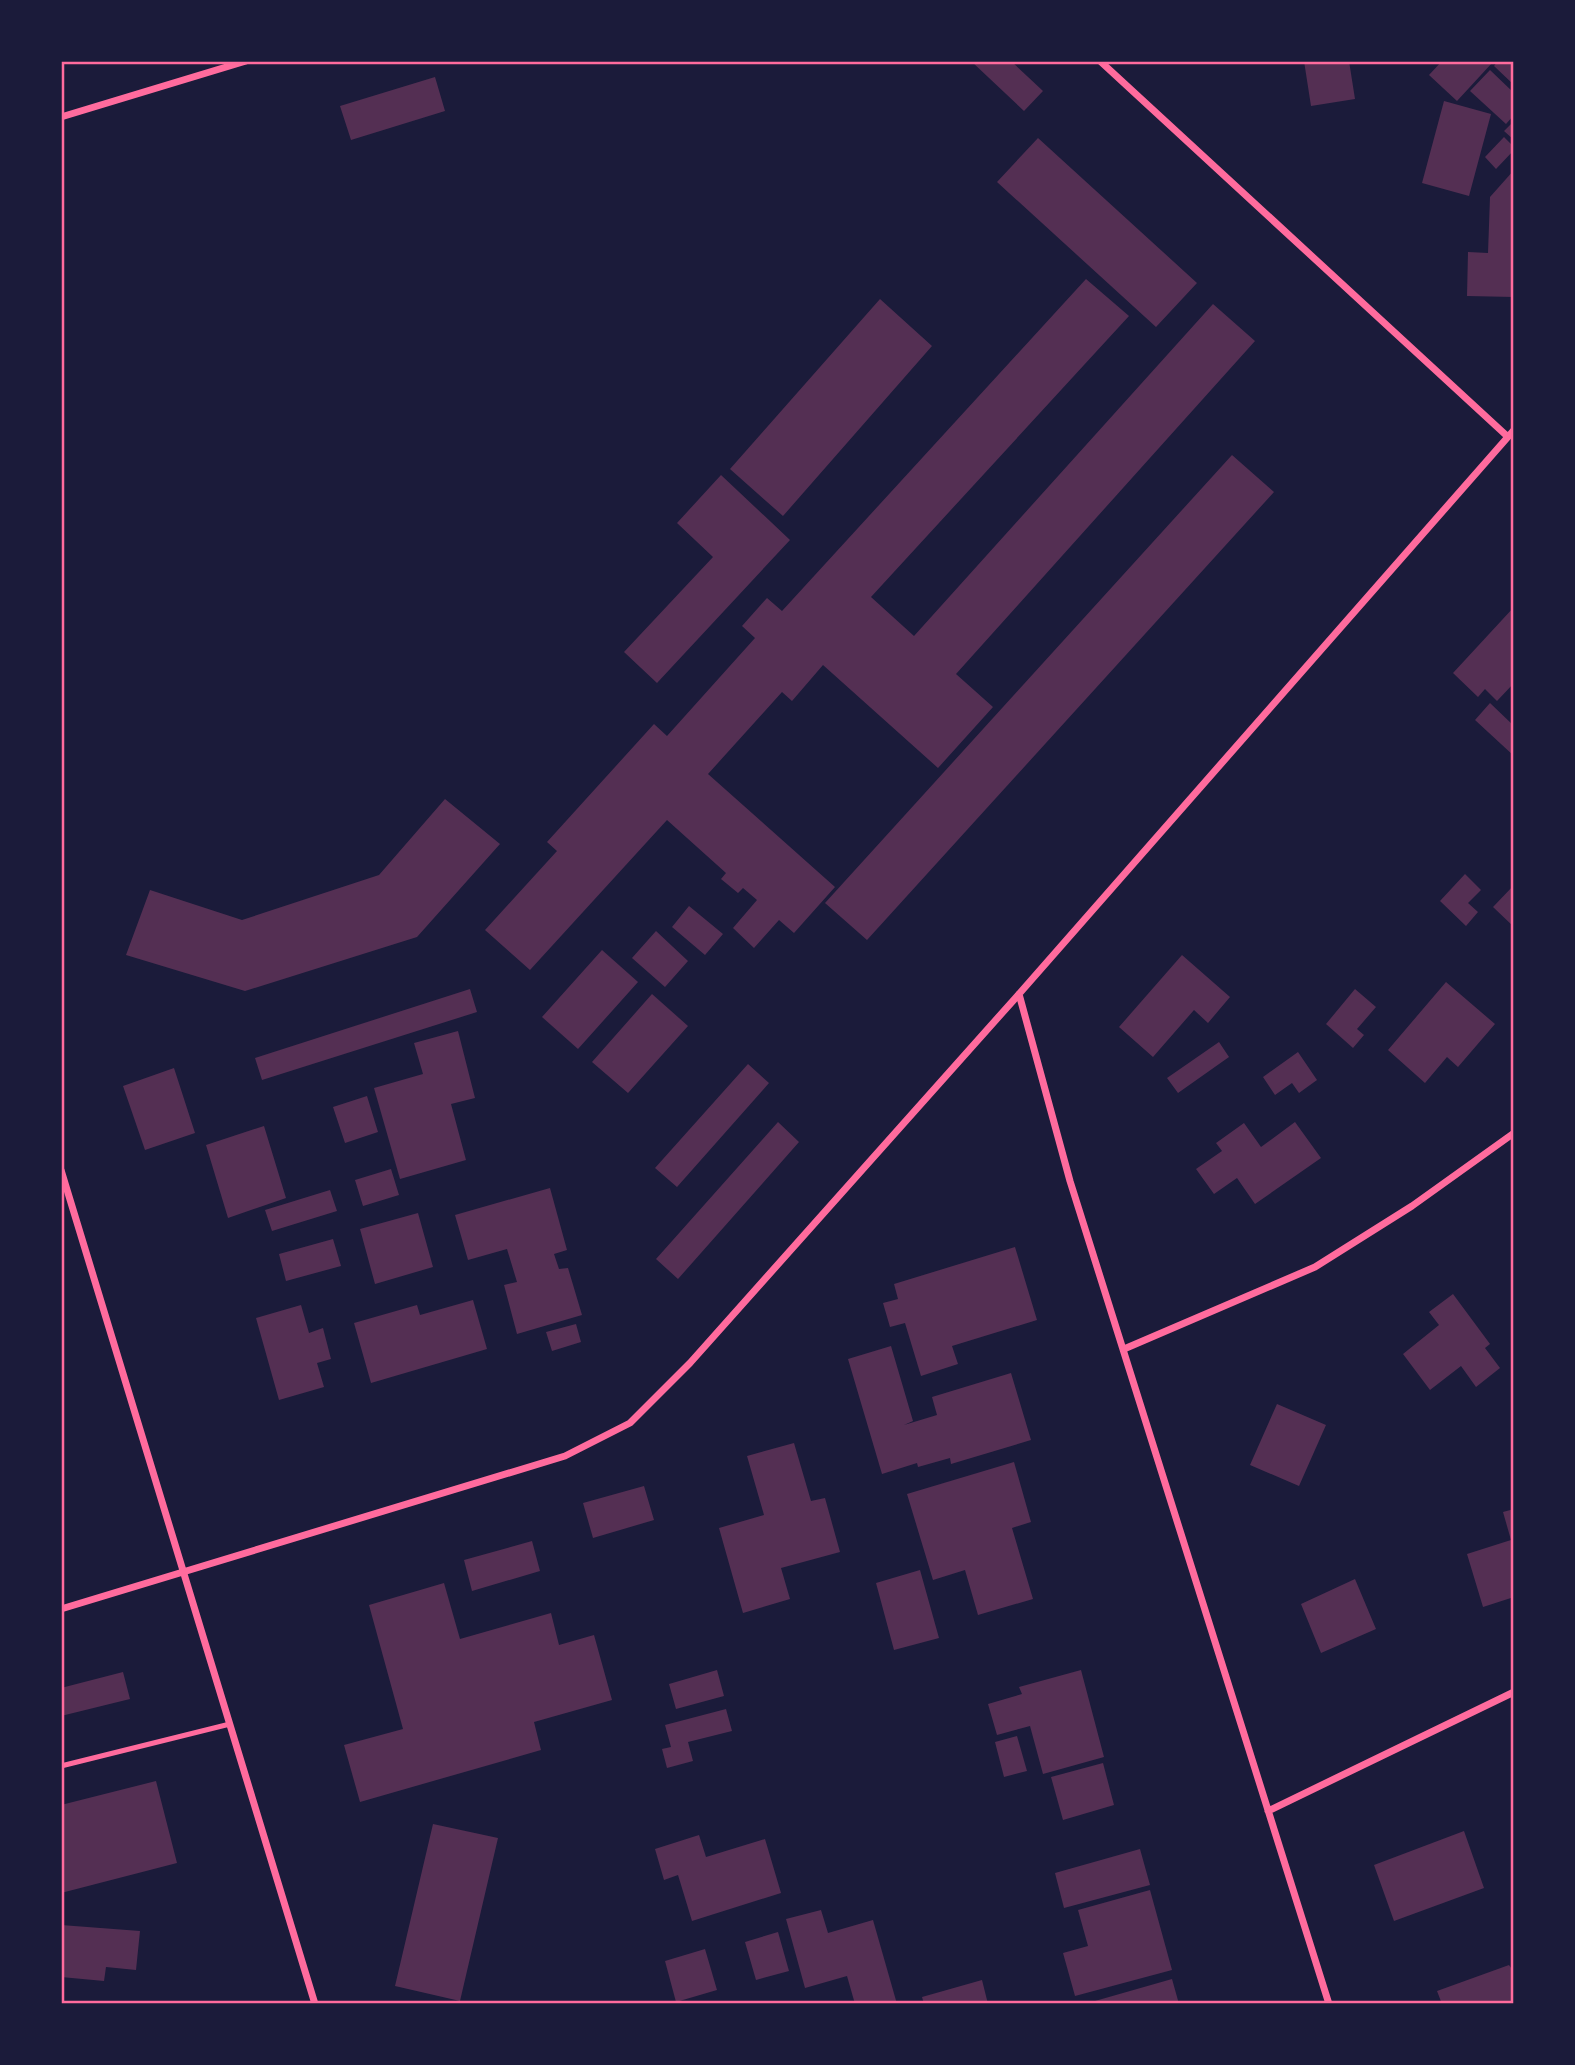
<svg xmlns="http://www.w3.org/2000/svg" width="1575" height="2065" font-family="'Noto Sans',sans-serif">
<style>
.building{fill:#542f53}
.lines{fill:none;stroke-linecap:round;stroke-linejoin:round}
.service{stroke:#ff6b9d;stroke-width:5}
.minor{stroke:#ff6b9d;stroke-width:7}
.neatline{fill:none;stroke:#ff6b9d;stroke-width:2.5}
</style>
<rect width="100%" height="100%" fill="#1b1b3a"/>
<path class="building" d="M971 61H1011L1043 91 1024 111Z
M1304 61H1349L1355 99 1311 106Z
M1442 61H1491L1492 63 1457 101 1429 75Z
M1498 61H1514V85L1494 66Z
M1490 70 1514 93V115L1506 124 1470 91Z
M435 77 445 111 351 140 340 106Z
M1444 101 1491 114 1469 196 1422 183Z
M1514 121V140L1504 131Z
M1504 137 1514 147V150L1496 169 1485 157Z
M1038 138 1197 283 1156 327 997 182Z
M1514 170V297L1467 296 1468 252 1488 253 1490 197Z
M1086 279 1129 316 871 597 914 636 1213 304 1255 341 956 674 993 707 938 768 823 665 792 701 782 692 708 774 835 887 794 933 779 920 754 948 733 928 757 900 743 888 738 893 721 879 726 873 667 820 530 970 485 930 557 851 547 842 654 724 667 736 755 638 742 626 767 598 782 611Z
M880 299 932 346 783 516 730 469Z
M1232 455 1274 492 867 940 825 903Z
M721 475 790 540 657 683 624 652 713 557 677 523Z
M1514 607V683L1497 701 1485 689 1478 697 1453 673Z
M1490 703 1514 726V756L1475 720Z
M445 799 500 844 417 937 245 991 126 955 150 890 242 920 379 875Z
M1465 874 1481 890 1468 903 1478 912 1466 926 1440 901Z
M1514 885V927L1493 907Z
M689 906 723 934 705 955 672 927Z
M656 931 688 961 665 987 632 958Z
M602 950 638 982 578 1049 542 1017Z
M1182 955 1230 997 1208 1023 1194 1010 1153 1057 1119 1027Z
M1446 982 1495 1024 1458 1067 1447 1057 1425 1083 1388 1050Z
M470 989 477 1012 262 1080 255 1058Z
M1355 989 1376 1007 1357 1029 1364 1035 1353 1048 1326 1024Z
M652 994 688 1026 628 1093 592 1062Z
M458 1031 475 1098 451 1104 466 1160 400 1179 374 1088 423 1074 414 1043Z
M1219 1042 1229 1057 1178 1093 1167 1078Z
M1298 1052 1317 1080 1299 1093 1292 1083 1275 1095 1263 1077Z
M748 1064 769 1083 677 1187 655 1168Z
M174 1068 195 1133 145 1150 123 1086Z
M367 1096 378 1132 345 1143 333 1107Z
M778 1122 799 1142 678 1279 656 1259Z
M1295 1122 1321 1158 1255 1204 1237 1178 1214 1194 1196 1169 1222 1151 1216 1143 1244 1123 1261 1147Z
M264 1126 286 1198 228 1218 206 1145Z
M391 1169 399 1195 363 1206 355 1180Z
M550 1188 567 1250 554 1254 559 1269 568 1268 582 1315 517 1334 504 1285 517 1282 507 1249 468 1260 455 1215Z
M330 1190 337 1211 272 1231 265 1210Z
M418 1213 433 1267 375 1284 360 1229Z
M333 1239 341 1266 286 1281 279 1254Z
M1015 1247 1037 1320 952 1346 958 1364 921 1376 905 1323 890 1327 883 1303 898 1299 894 1284Z
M1453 1294 1490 1344 1485 1348 1500 1368 1476 1387 1461 1366 1430 1390 1403 1354 1439 1325 1429 1312Z
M473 1300 487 1349 371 1383 354 1323 417 1305 420 1315Z
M301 1305 309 1333 323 1328 331 1359 317 1363 324 1387 279 1400 256 1318Z
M576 1324 581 1342 552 1351 546 1332Z
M891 1346 913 1421 904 1425 937 1415 932 1397 1011 1373 1031 1440 951 1464 950 1458 918 1467 917 1463 882 1474 848 1359Z
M1277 1404 1326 1425 1299 1486 1250 1465Z
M794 1443 811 1501 825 1498 840 1552 781 1568 790 1599 743 1613 719 1528 764 1515 747 1456Z
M1014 1462 1031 1522 1012 1528 1033 1599 978 1615 965 1570 933 1580 907 1494Z
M644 1486 654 1520 593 1538 583 1503Z
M1514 1509V1597L1483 1607 1467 1554 1511 1540 1503 1512Z
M532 1541 540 1571 472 1591 464 1560Z
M920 1570 939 1638 894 1650 876 1583Z
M1355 1579 1376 1629 1321 1653 1301 1604Z
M444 1583 460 1639 551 1613 559 1645 594 1635 612 1700 534 1722 541 1750 360 1802 344 1745 403 1729 369 1605Z
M717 1670 724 1696 676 1709 669 1684Z
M1081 1670 1104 1757 1043 1774 1030 1726 997 1735 988 1704 1022 1694 1019 1687Z
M123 1672 130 1699 61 1716V1688Z
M726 1709 732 1731 688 1742 693 1761 667 1768 662 1749 671 1747 665 1725Z
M1017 1736 1027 1771 1004 1777 995 1742Z
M1103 1763 1114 1805 1063 1820 1051 1777Z
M156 1781 177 1863 61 1893V1805Z
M433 1824 498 1838 460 2001 395 1986Z
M1464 1831 1484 1888 1394 1921 1374 1865Z
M699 1835 706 1857 765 1839 781 1893 692 1921 678 1875 664 1880 655 1849Z
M1140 1849 1150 1885 1064 1908 1055 1873Z
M1150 1890 1172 1970 1075 1996 1063 1953 1088 1946 1078 1910Z
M821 1910 828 1933 873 1920 897 2004H855L847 1976 805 1988 786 1919Z
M61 1925 140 1931 136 1970 106 1967 104 1981 61 1977Z
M778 1932 789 1971 756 1980 745 1942Z
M705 1949 717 1990 676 2002 665 1961Z
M1509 1965 1514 1972V2004H1442L1437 1991Z
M1172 1979 1179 2004H1088V2003Z
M982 1980 988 2004H924L922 1997Z"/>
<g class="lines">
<path class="service" d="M61 1766 230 1724"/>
<path class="minor" d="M1100 61 1507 436
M61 117 246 61
M1019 994 1070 1181 1329 2004
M61 1170 315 2004
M1124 1349 1315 1267 1412 1206 1514 1133
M61 1609 565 1456 630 1423 690 1363 1019 994 1514 430
M1268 1811 1514 1692"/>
</g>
<rect width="1575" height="2065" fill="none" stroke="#1b1b3a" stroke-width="126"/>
<rect x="63" y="63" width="1449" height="1939" class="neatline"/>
</svg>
